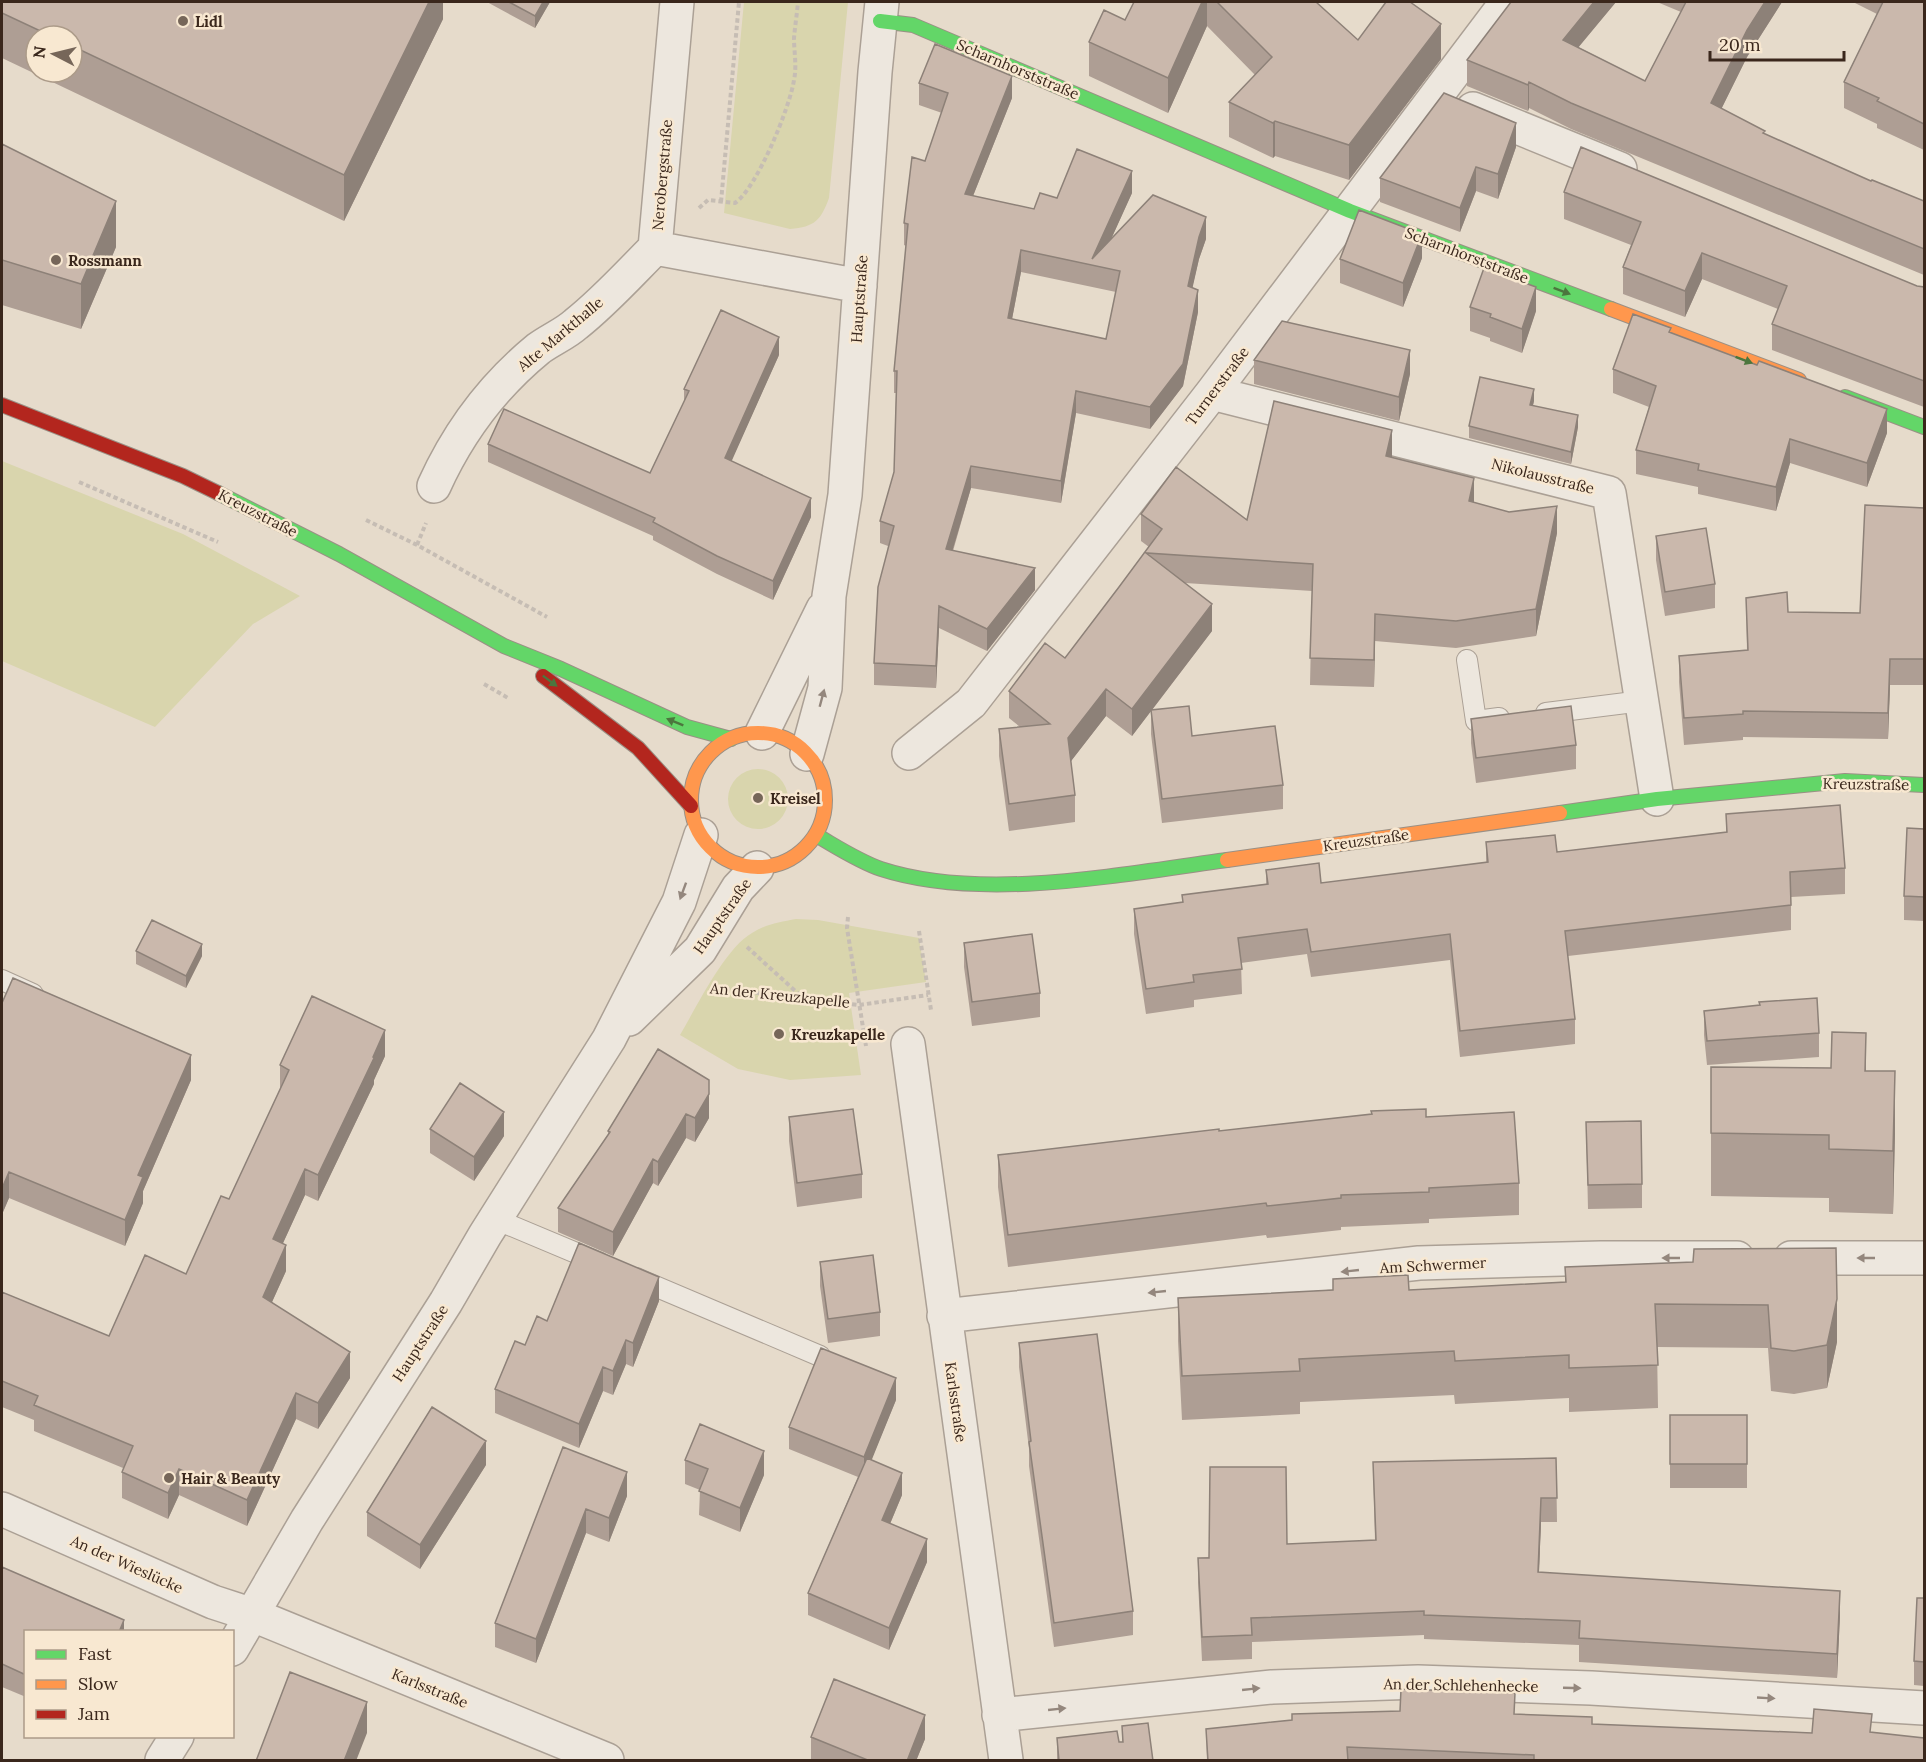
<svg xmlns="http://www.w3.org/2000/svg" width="1926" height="1762" font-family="Lora,serif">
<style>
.green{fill:#d9d5ad}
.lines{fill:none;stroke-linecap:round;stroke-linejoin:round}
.lane-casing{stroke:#aba095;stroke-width:22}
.street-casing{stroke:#aba095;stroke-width:36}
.fast-casing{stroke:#9a9085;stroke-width:16}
.slow-casing{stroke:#9a9085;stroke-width:16}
.jam-casing{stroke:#9a9085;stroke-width:16}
.path{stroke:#c6bdb4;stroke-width:4;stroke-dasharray:4.5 3;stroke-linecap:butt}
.lane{stroke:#ede7de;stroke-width:20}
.street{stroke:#ede7de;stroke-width:33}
.fast{stroke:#63d668;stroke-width:14}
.slow{stroke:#ff974d;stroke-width:14}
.jam{stroke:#b3261e;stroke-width:14}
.wall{fill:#ae9e94;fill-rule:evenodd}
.shaded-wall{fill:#8d8178}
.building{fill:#cab8ac;stroke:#8d8178;stroke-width:1.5;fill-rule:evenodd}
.oneway{fill:#4c763e}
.oneway2{fill:#94877d}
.poi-dot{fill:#766659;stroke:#f8e8d1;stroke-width:2}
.labels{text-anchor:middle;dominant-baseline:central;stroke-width:5;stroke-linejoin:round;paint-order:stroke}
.poi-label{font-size:15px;font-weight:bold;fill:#3a271c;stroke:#f8e8d1;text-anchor:start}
.street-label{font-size:15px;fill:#3a271c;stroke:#f8e8d1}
</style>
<rect width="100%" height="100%" fill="#e6dbcb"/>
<path class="green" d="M744 2H848L829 198C821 220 815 227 790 229L724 213Z
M2 461 183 534 300 596 253 624 155 727 2 661Z
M728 799a30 30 0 1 1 60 0a30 30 0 1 1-60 0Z
M796 919 818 920 919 938 926 982 849 993 861 1075 790 1080 738 1069 680 1035C696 1008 725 948 752 933 766 924 780 922 796 919Z"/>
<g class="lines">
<g class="lane-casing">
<path id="lane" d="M1467 660 1476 721 1499 718
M1546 713 1642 701
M2 980 33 994
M495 1219 600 1263
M636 1278 820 1356"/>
</g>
<g class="street-casing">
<path id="street" d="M1473 109 1620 169
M655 248 677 2
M655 248 860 286
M1212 393 1609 493 1657 799
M434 486C458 433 493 386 538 349 550 340 565 334 576 324 604 302 630 273 655 248
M762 733 823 609
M909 753 971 703 1212 393 1507 2
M807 754 825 688 829 596 845 495 875 72 882 2
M629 1019 700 950 738 888 757 868
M908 1044 1006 1760
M1791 1258H1924
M944 1316 1419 1263 1601 1258H1737
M2 1509 213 1602 253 1615 607 1760
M232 1649 307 1520 446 1302 485 1235 609 1039 679 902 701 835
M999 1715 1272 1687 1418 1682 1591 1688 1924 1708
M162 1760 177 1736"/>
</g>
<g class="fast-casing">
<path id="fast" d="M880 21 913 25 1350 211 1611 309
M1845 397 1924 427
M218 493 339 554 504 646 561 669 687 727 731 739
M1560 813 1657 799 1845 781 1924 785
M816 835C837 847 858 861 881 869 982 902 1123 874 1227 860"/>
</g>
<g class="slow-casing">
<path id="slow" d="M1611 309 1799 380
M691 800a67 67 0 1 1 134 0a67 67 0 1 1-134 0Z
M1227 860 1560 813"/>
</g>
<g class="jam-casing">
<path id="jam" d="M2 405 183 476 218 493
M543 676 638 748 691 806"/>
</g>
<path class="path" d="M721 202 739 2
M699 208 708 200 735 203C757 188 790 107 794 80 797 66 794 52 794 38 795 26 797 14 798 2
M79 482 218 542
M366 520 417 545 547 617
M417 545 426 523
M484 684 508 698
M848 917 847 928 866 1046
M919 931 931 1010
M747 947 803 998
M718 988 859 1005 928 995"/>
<use href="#lane" class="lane"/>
<use href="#street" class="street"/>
<use href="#fast" class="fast"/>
<use href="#slow" class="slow"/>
<use href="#jam" class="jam"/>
</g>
<path class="wall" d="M2 2H443V19L344 221 2 58ZM36 36H72V72H36Z
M487 2H550L535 28Z
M1134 2H1316L1358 40 1441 59 1349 180 1275 156 1273 158 1229 137V102L1255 75 1207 26 1168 113 1089 76V42L1125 20Z
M1616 2 1578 47 1645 81 1681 12 1657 2H1782L1747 57 1721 109 1765 134 1871 181 1924 201V275L1571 129 1529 108 1528 111 1467 86V60Z
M1853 2H1924V150L1877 128V124L1844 108V82L1877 14Z
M919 83 1012 98 973 196 1034 209 1057 198 1132 193 1111 239H1206L1199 259 1192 288 1198 312 1183 386 1150 429 1076 413 1061 503 971 488 953 551 1035 590 987 651 939 628 936 688 874 685V663L888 546 880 543V521L894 472 896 393H894V371L906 246 904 245V223L942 113 919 105ZM1021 272 1116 292 1106 339 1012 319Z
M2 144 116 247 81 329 2 305Z
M1516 147 1498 199 1476 191 1460 232 1380 202V178Z
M1564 192 1917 286 1924 287V407L1772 350V324L1778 309 1702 279 1685 317 1623 294V267L1631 245 1564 219Z
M1422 258 1403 307 1340 283V259Z
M1470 307 1536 311 1522 353 1490 341V338L1470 331Z
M1671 333 1887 433 1867 487 1790 463 1776 511 1698 494V487L1636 474V450L1649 407 1613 393V369Z
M779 355 731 461 811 517 773 600 717 574 653 540V536L488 462V444L650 473 684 402V389Z
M1254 360 1410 374 1399 421 1254 384Z
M1534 401 1533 405 1578 427 1571 464 1469 438V426Z
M1392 457 1474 502 1557 533 1536 636 1456 648 1375 641 1374 687 1310 685 1312 591 1185 583 1212 631 1152 710 1192 736 1283 785V809L1162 823 1151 734V711L1132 736 1106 716 1071 761 1075 795V822L1009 831 999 756V729L1020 727 1009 718V691L1065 658 1149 547 1141 541V514L1247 520Z
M1924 508V685H1890L1888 739 1743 737V740L1684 745 1679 682V656L1747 651 1746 598 1788 612 1860 613Z
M1656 536 1715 584V608L1665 616 1656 560Z
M1471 719 1576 745V769L1476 783 1471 743Z
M1726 814 1845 868V894L1791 897V930L1568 956 1575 1019V1044L1460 1057 1450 960 1311 977 1307 954 1241 963 1242 994 1194 1000V1007L1146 1014 1134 934V909L1182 902V895L1266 884V870L1321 883 1486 863V842L1557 852 1726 832Z
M1924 829V921L1904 920V896Z
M964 943 1040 993V1017L972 1026 964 967Z
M136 951 202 956 186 988 136 964Z
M2 1003 191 1080 143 1191V1203L125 1246 9 1198 3 1212 2 1211Z
M1704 1011 1819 1033V1057L1707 1065 1704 1035Z
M385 1056 374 1080V1084L318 1201 305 1195 283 1243 286 1271 272 1302 350 1378 318 1429 296 1419 247 1526 179 1495 168 1519 122 1498V1472L123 1468 34 1431V1420L2 1407V1292L109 1336 186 1274 229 1199 280 1090V1065Z
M1711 1067 1866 1071 1895 1134 1893 1214 1829 1212V1198L1711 1196Z
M709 1080V1118L695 1142 686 1138 658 1186 653 1183 613 1256 558 1232V1208L608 1135V1131Z
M789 1117 862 1174V1198L797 1207 789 1141Z
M1426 1117 1519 1183V1215L1429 1219V1223L1341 1227V1230L1267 1238 1266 1235 1008 1267 998 1187V1155L1219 1131Z
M1586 1122 1642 1184V1208L1588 1209Z
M430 1129 504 1136 474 1181 430 1153Z
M820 1262 880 1312V1336L828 1343 820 1286Z
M1693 1262 1837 1342 1827 1388 1794 1394 1771 1391 1768 1348 1657 1347 1658 1408 1569 1412V1398L1455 1404 1454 1395 1300 1402V1414L1182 1420 1178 1341V1298L1333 1290V1279L1409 1290 1565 1282V1267Z
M659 1301 633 1367 626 1364 613 1395 603 1391 579 1448 495 1413V1389L547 1321Z
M1019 1343 1133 1611V1635L1054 1647 1029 1466V1449L1019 1367Z
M896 1400 871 1460 902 1495 890 1524 927 1562 889 1650 808 1615V1593L858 1477 789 1449V1427Z
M1670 1415H1747V1488H1670Z
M563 1447 627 1496 609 1542 586 1533 536 1663 495 1647V1623Z
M1556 1458 1557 1522H1541L1539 1572 1840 1615 1837 1678 1579 1662V1645L1424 1639V1635L1252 1642V1659L1202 1661 1198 1582V1558L1375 1540 1373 1462Z
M685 1460 764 1475 740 1532 699 1515 700 1490 685 1484Z
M486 1465 420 1569 367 1536V1512Z
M2 1567 124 1632H26V1697L2 1687Z
M1924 1598V1686L1914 1685V1661Z
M1515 1714 1592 1725 1812 1733H1872L1924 1761H1207L1206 1729Z
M1122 1726 1153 1761H1057V1738L1122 1742Z
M811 1737 925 1739 916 1761H811Z"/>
<path class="shaded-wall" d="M429 2H443V19L344 221V175Z
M543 2H550L535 28V16Z
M1202 2H1207V26L1168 113V78Z
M1594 2H1616L1563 66V40Z
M1765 2H1782L1747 57 1711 130V103L1747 30Z
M1441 24V59L1349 180V145Z
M1012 76V98L965 216V194Z
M1529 82V108L1528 111V85Z
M1275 121V156L1273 158V123Z
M1516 123V147L1498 199V174Z
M1476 167V191L1460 232V208Z
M1132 171V193L1099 266 1092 259Z
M116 201V247L81 329V284Z
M1206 217V239L1199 259 1188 308V286L1199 237Z
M1422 234V258L1403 307V283Z
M1021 250V272L1008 340V318Z
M1702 253V279L1685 317V291Z
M1536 287V311L1522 353V329Z
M1198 290V312L1183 386 1150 429V407Z
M779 337V355L725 476V458Z
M1410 350V374L1399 421V397Z
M1534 389V401L1530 417V405Z
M1076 391V413L1061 503V481Z
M1887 409V433L1867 487V463Z
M1578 415V427L1571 464V452Z
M1392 430V458L1386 456Z
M1790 439V463L1776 511V487Z
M971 466V488L946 572V549Z
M1474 478V506L1469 501Z
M811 498V517L773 600V581Z
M1557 506V533L1536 636V609Z
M1035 568V590L987 651V629Z
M1212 604V631L1132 736V709Z
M939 606V628L936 688V666Z
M1375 614V641L1374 687V660Z
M1890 659V685L1888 739V713Z
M1106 689V716L1068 765V738Z
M202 944V956L186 988V976Z
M385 1030V1056L374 1080V1084L318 1201V1175Z
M1866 1033V1096L1865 1071Z
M191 1055V1080L143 1191V1203L125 1246V1220L138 1175Z
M1895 1071V1134L1893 1214V1151Z
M709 1094V1118L695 1142V1118Z
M504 1112V1136L474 1181V1157Z
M686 1114V1138L658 1186V1162Z
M653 1159V1183L613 1256V1232Z
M305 1169V1195L273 1265V1239Z
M9 1172V1198L3 1212V1186Z
M286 1245V1271L263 1322V1297Z
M659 1277V1301L633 1367V1343Z
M1837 1299V1342L1827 1388V1345Z
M626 1340V1364L613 1395V1371Z
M350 1352V1378L318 1429V1403Z
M603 1367V1391L579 1448V1424Z
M896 1378V1400L864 1479V1457Z
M296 1393V1419L247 1526V1500Z
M486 1441V1465L420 1569V1545Z
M764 1451V1475L740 1532V1508Z
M179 1469V1495L168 1519V1493Z
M627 1472V1496L609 1542V1518Z
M902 1473V1495L882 1543V1520Z
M1541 1498V1522L1538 1596V1572Z
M586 1509V1533L536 1663V1639Z
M927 1539V1562L889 1650V1628Z
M1840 1591V1615L1837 1678V1654Z
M124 1620V1632H119Z
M367 1702V1733L356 1761H344Z
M925 1715V1739L916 1761H907Z"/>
<path class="building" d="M2 2H429L344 175 72 46V36H51L2 13Z
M509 2H543L535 16Z
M1134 2H1202L1168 78 1089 42 1104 10 1125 20Z
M1217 2H1316L1358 40 1386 2H1410L1441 24 1349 145 1275 121 1273 123 1229 102 1272 57Z
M1511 2H1594L1563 40 1645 81 1686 2H1765L1747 30 1711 103 1765 131 1763 133 1871 181 1872 180 1924 201V249L1571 103 1529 82 1528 85 1467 60Z
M1883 2H1924V124L1877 101 1879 98 1844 82Z
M935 44 1012 76 965 194 1034 209 1040 193 1057 198 1077 149 1132 171 1092 259 1153 195 1206 217 1199 237 1188 286 1198 290 1183 364 1150 407 1076 391 1061 481 971 466 946 549 1035 568 987 629 939 606 936 666 874 663 878 587 894 526 880 521 894 472 897 371H894L908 224 904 223 912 157 925 161 948 93 919 83ZM1021 250 1120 271 1106 339 1008 318Z
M1444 93 1516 123 1498 174 1476 167 1460 208 1380 178Z
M2 144 116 201 81 284 2 260Z
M1581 147 1917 286 1924 287V381L1772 324 1787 286 1702 253 1685 291 1623 267 1641 222 1564 192Z
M1359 210 1422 234 1403 283 1340 259Z
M1484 268 1536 287 1522 329 1490 317 1491 314 1470 307Z
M721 310 779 337 725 458 811 498 773 581 717 556 653 522 655 518 488 444 504 409 650 473 689 391 684 389Z
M1633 314 1671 328 1669 332 1757 365 1759 361 1887 409 1867 463 1790 439 1776 487 1698 470 1699 464 1636 450 1656 386 1613 369Z
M1282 321 1410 350 1399 397 1254 360Z
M1480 377 1534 389 1530 405 1578 415 1571 452 1469 426Z
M1274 401 1392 430 1386 456 1474 478 1469 501 1509 512 1557 506 1536 609 1456 621 1375 614 1374 660 1310 658 1313 564 1146 553 1212 604 1132 709 1106 689 1068 738 1075 795 1009 804 999 729 1050 724 1009 691 1045 643 1065 658 1119 587 1162 529 1141 514 1176 467 1247 520Z
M1865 505 1924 508V659H1890L1888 713 1743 711V714L1684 718 1679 656 1748 650 1746 598 1787 592 1788 612 1860 613Z
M1706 528 1715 584 1665 592 1656 536Z
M1189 706 1192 736 1275 726 1283 785 1162 799 1151 710Z
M1571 706 1576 745 1476 758 1471 719Z
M1840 805 1845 868 1790 872 1791 905 1565 931 1575 1019 1460 1031 1450 934 1311 952 1307 929 1238 938 1242 969 1193 975 1194 982 1146 989 1134 909 1183 902 1182 895 1268 884 1266 870 1319 863 1321 883 1488 862 1486 842 1555 835 1557 852 1727 832 1726 814Z
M1907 828 1924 829V897L1904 896Z
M152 920 202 944 186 976 136 951Z
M1032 934 1040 993 972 1002 964 943Z
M13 978 191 1055 138 1175 143 1177 125 1220 9 1172 3 1186 2 1185V1003Z
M312 996 385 1030 373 1057 374 1058 318 1175 305 1169 273 1239 286 1245 263 1297 350 1352 318 1403 296 1393 247 1500 179 1469 168 1493 122 1472 133 1446 34 1405 38 1396 2 1381V1292L109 1336 145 1255 186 1274 221 1196 229 1199 289 1070 280 1065Z
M1817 998 1819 1033 1707 1041 1704 1011 1760 1005 1759 1002Z
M1832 1032 1866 1033 1865 1071H1895L1893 1151 1829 1149V1135L1711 1133V1067L1831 1068Z
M658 1049 709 1080V1094L695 1118 686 1114 658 1162 653 1159 613 1232 558 1208 610 1132 608 1131Z
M460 1083 504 1112 474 1157 430 1129Z
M853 1109 862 1174 797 1183 789 1117Z
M1426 1109V1117L1514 1112 1519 1183 1429 1188V1192L1341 1195V1198L1267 1206 1266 1203 1008 1235 998 1155 1219 1129V1131L1372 1114 1371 1111Z
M1641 1121 1642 1184 1588 1185 1586 1122Z
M579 1243 659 1277 633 1343 626 1340 613 1371 603 1367 579 1424 495 1389 515 1341 525 1345 537 1316 547 1321Z
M1836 1248 1837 1299 1827 1345 1794 1351 1771 1348 1768 1305 1655 1304 1658 1365 1569 1368V1355L1455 1361 1454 1351 1299 1359 1300 1371 1182 1376 1178 1298 1333 1290V1279L1408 1275 1409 1290 1566 1282 1565 1267 1693 1262 1694 1249Z
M873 1255 880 1312 828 1319 820 1262Z
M1097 1334 1133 1611 1054 1623 1029 1442 1031 1441 1019 1343Z
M821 1348 896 1378 864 1457 789 1427Z
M432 1407 486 1441 420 1545 367 1512Z
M1670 1415H1747V1464H1670Z
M700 1424 764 1451 740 1508 699 1491 708 1469 685 1460Z
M563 1447 627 1472 609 1518 586 1509 536 1639 495 1623Z
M867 1458 902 1473 882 1520 927 1539 889 1628 808 1593Z
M1556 1458 1557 1498H1541L1538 1572 1840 1591 1837 1654 1579 1638 1580 1621 1424 1615V1611L1251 1618 1252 1635 1202 1637 1198 1558H1209L1210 1467H1286L1287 1544 1376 1540 1373 1462Z
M2 1567 124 1620 119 1632H26V1675L2 1664Z
M1917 1598H1924V1662L1914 1661Z
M290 1672 367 1702 344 1761H256Z
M834 1679 925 1715 907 1761H870L811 1737Z
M1401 1689 1515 1693 1514 1714 1592 1717V1724L1812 1733 1814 1709 1872 1714 1870 1732 1924 1738V1761H1534V1755L1347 1747 1348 1761H1208L1206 1729 1292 1720V1714L1400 1711Z
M1148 1723 1153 1761H1059L1057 1738 1117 1731 1119 1742H1123L1122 1726Z"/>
<defs><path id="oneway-solid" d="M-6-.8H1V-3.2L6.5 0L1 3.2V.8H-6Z" transform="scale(1.5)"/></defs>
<g class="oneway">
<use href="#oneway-solid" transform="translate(1562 291) rotate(21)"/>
<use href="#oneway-solid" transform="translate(1744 360) rotate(21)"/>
<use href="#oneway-solid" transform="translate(550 681) rotate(37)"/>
<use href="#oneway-solid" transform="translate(675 722) rotate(-158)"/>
</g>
<g class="oneway2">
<use href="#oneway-solid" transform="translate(822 698) rotate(-75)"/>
<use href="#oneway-solid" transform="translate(683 891) rotate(110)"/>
<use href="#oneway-solid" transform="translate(1671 1258) rotate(-180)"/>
<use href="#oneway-solid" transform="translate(1866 1258) rotate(-180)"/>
<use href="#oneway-solid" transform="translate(1350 1271) rotate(174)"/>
<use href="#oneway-solid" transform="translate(1157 1292) rotate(174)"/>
<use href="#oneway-solid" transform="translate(1572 1688) rotate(2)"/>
<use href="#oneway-solid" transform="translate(1251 1689) rotate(-6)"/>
<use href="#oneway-solid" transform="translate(1766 1698) rotate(3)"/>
<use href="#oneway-solid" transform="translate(1057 1709) rotate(-6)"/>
</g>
<g class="poi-dot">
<circle cx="183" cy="21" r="6"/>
<circle cx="56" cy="260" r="6"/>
<circle cx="758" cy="798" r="6"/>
<circle cx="779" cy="1034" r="6"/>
<circle cx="169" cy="1478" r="6"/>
</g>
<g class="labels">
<g class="poi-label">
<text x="195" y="21">Lidl</text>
<text x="68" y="260">Rossmann</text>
<text x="770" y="798">Kreisel</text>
<text x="791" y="1034">Kreuzkapelle</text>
<text x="181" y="1478">Hair &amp; Beauty</text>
</g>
<g class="street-label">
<text transform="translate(1018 69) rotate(23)">Scharnhorststraße</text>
<text transform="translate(662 175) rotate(-85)">Nerobergstraße</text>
<text transform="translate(1467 255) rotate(21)">Scharnhorststraße</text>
<text transform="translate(859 299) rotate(-86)">Hauptstraße</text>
<text transform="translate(560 334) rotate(-40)">Alte Markthalle</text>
<text transform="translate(1217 386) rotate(-53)">Turnerstraße</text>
<text transform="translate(1543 476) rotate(14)">Nikolausstraße</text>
<text transform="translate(258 513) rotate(27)">Kreuzstraße</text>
<text transform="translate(1866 784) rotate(1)">Kreuzstraße</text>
<text transform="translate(1366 840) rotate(-8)">Kreuzstraße</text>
<text transform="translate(722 916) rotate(-55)">Hauptstraße</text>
<text transform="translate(780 995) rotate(6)">An der Kreuzkapelle</text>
<text transform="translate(1433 1265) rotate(-3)">Am Schwermer</text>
<text transform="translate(420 1343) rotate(-57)">Hauptstraße</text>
<text transform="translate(956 1402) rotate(82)">Karlsstraße</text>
<text transform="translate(127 1564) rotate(24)">An der Wieslücke</text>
<text transform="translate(1461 1685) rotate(1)">An der Schlehenhecke</text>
<text transform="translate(430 1688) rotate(22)">Karlsstraße</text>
</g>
</g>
<rect width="1926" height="1762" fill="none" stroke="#3a271c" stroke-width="6"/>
<rect x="24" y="1630" width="210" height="108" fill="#f8e8d1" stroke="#ac9b89" stroke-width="1.5"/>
<rect x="36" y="1650" width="30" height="9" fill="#63d668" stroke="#ac9b89" stroke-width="1.5"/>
<text x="78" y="1660" font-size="18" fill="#3a271c">Fast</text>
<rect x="36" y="1680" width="30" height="9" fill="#ff974d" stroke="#ac9b89" stroke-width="1.5"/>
<text x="78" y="1690" font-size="18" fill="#3a271c">Slow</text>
<rect x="36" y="1710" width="30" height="9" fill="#b3261e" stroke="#ac9b89" stroke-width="1.5"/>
<text x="78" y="1720" font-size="18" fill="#3a271c">Jam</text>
<g transform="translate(54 54) rotate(277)"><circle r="28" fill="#f8e8d1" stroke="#ac9b89" stroke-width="1.5"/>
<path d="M0-4.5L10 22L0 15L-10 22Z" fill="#766659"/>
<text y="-9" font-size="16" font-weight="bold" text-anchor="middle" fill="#3a271c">N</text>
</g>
<path d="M1710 51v9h134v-9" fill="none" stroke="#3a271c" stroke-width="3"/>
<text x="1719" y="51" font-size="18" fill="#3a271c" stroke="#f8e8d1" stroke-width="4.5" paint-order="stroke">20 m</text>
</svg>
